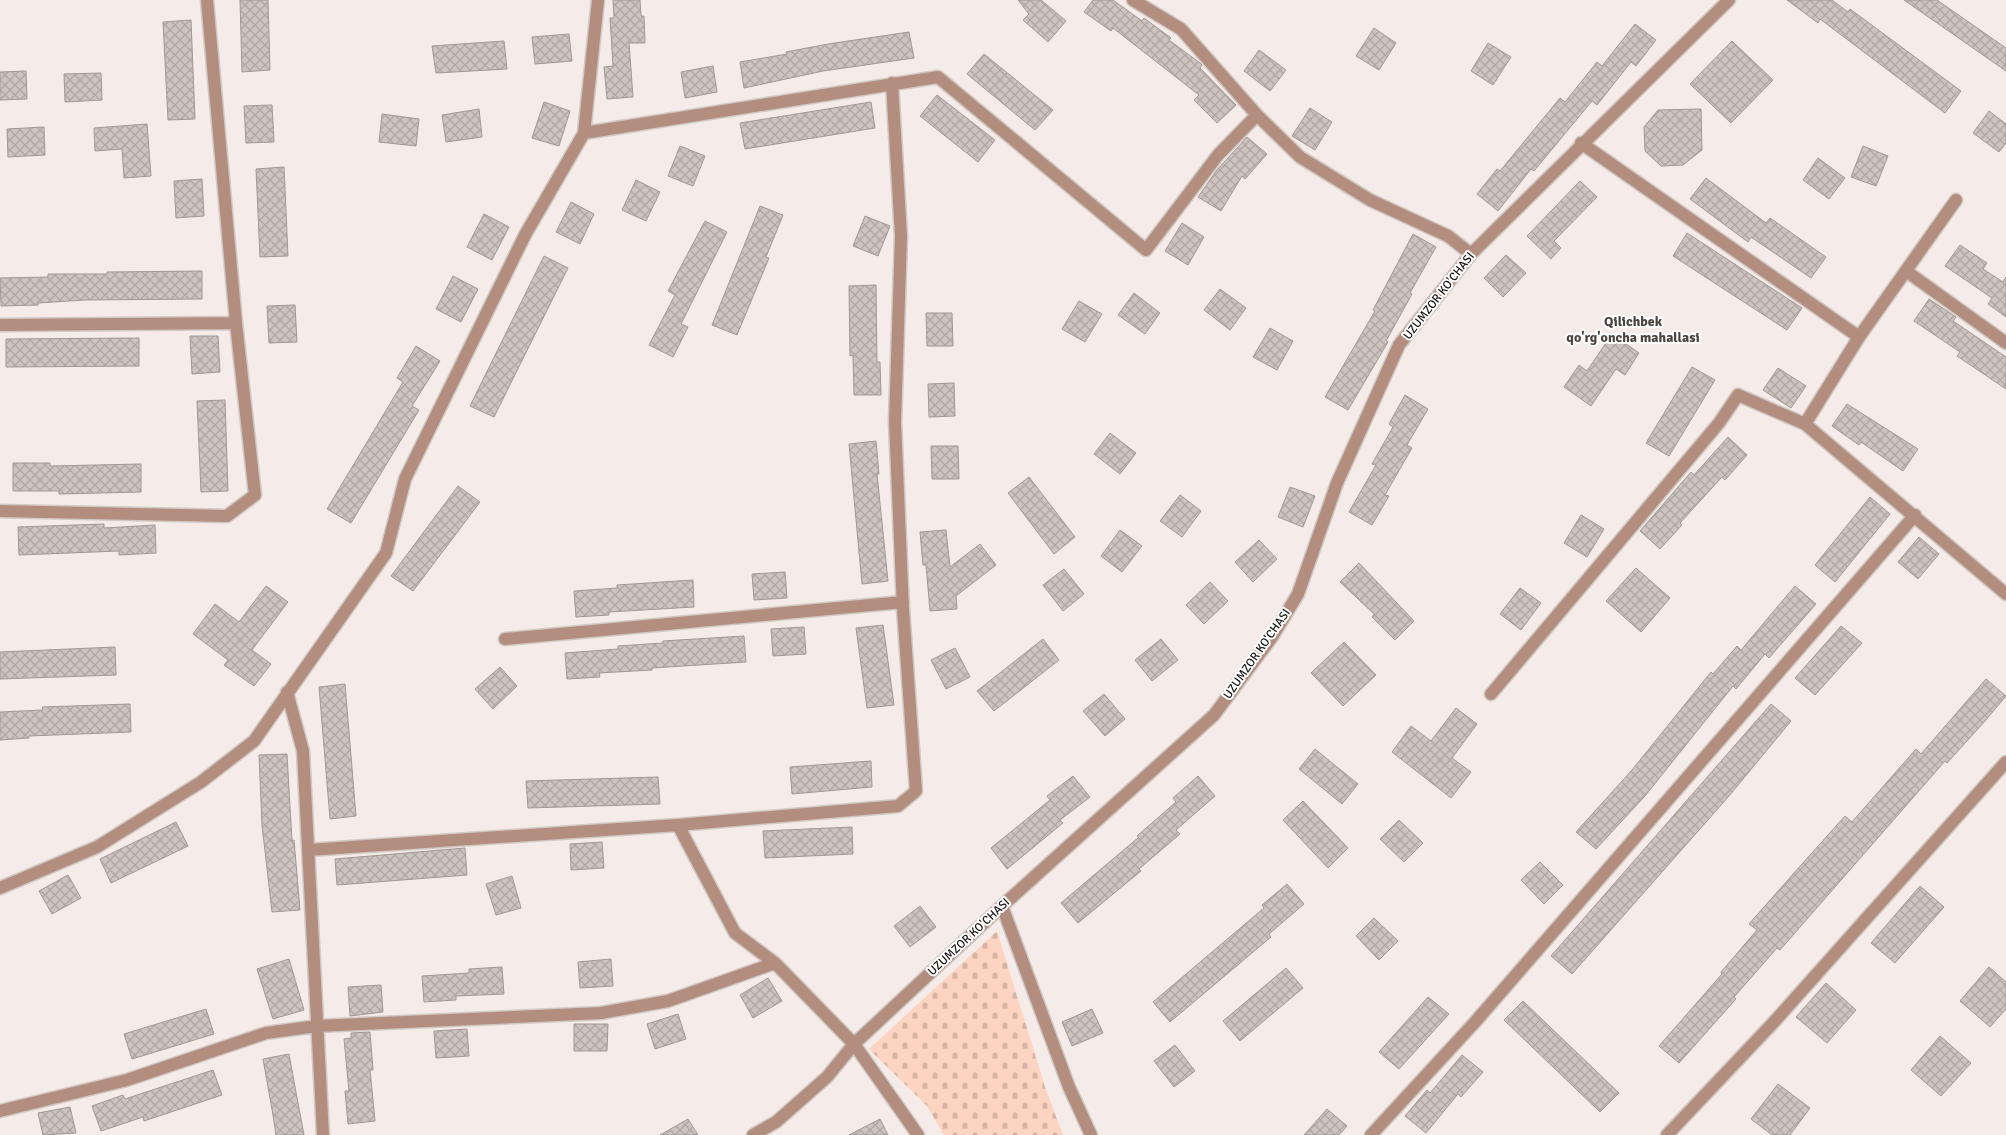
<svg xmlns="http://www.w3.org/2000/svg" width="2006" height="1135" font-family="Signika,sans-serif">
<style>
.cemetery{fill:url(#cemetery-stones)}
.building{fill:url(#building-cross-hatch);stroke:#a19895}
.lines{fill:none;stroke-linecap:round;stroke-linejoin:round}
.minor-casing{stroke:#d1c9c6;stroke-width:15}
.minor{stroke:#b38e7e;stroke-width:12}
.labels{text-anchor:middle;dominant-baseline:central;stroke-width:4;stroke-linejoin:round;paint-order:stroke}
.street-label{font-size:12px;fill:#151211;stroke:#fff}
.neighbourhood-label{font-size:14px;font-weight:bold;fill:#49423f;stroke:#fff}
</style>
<defs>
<pattern id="cemetery-stones" width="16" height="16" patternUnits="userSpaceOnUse" patternTransform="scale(1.25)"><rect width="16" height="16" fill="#fdd3c1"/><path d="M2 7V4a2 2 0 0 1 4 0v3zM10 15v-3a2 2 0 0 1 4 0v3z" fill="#d8b4a5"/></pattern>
<pattern id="building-cross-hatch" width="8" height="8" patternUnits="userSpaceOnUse" patternTransform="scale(1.25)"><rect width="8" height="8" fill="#cdc4c0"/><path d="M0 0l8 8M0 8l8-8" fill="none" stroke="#afa7a4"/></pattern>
</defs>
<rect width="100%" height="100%" fill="#f5ece9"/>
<path class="cemetery" d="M997 931 1046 1090 1063 1135H944L927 1106 869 1049Z"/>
<path class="building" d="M240 0H268L270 70 242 72Z
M613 0H640L641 16H644L645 43H629L633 97 607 99 604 67 613 66 610 18H614Z
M1018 0H1041L1066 21 1048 42 1023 20 1029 14Z
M1093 0H1113L1142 21 1144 18 1171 38 1169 40 1200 63 1202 65 1200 68 1236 105 1217 123 1194 100 1199 95 1113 28 1111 31 1084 12Z
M1787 0H1832L1848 12 1850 9 1961 91 1945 113 1820 19 1818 23Z
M1904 0H1937L2006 48V71Z
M191 20 195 119 168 120 163 22Z
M1635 24 1656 40 1636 66 1631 62 1597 105 1592 101 1534 171 1531 169 1498 211 1477 194 1497 169 1500 171 1560 98 1565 102 1597 62 1602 66Z
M1374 28 1396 43 1379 70 1356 56Z
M909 32 914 58 823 71 744 88 740 62 787 54 786 52 828 44Z
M569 34 572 61 535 64 532 37Z
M504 41 507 69 436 73 432 46Z
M1732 41 1773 80 1731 123 1690 84Z
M1488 43 1511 57 1493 85 1471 71Z
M1259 50 1286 70 1270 91 1244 71Z
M984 54 1053 110 1035 130 967 74Z
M713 66 717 92 685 98 681 72Z
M26 71 27 99 0 100V72Z
M101 73 102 100 65 102 64 74Z
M937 95 995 140 978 162 920 116Z
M544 102 570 111 559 146 532 138Z
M871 102 875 128 745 149 740 123Z
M272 105 274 142 246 143 244 106Z
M1310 108 1332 122 1315 150 1292 136Z
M479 109 482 137 446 142 442 115Z
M1701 109 1702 150 1683 165 1661 166 1645 151 1644 127 1658 110Z
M1989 111 2006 124V143L1999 152 1973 133Z
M382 114 419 119 416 146 379 142Z
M147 124 151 176 124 178 122 149 95 151 94 128Z
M44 127 45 155 8 157 7 129Z
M1247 137 1267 154 1245 179 1242 176 1221 211 1198 197 1217 170Z
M680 146 705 156 693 186 668 176Z
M1863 146 1888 156 1876 186 1851 177Z
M1818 158 1845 178 1829 199 1803 180Z
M284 167 288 256 260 257 256 169Z
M1706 178 1766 223 1770 218 1826 257 1811 278 1751 237 1748 242 1690 199Z
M202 179 204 216 176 218 174 181Z
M636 180 660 192 646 221 622 210Z
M1580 181 1597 197 1554 241 1561 248 1551 259 1527 236Z
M571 202 594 214 580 244 556 232Z
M760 206 783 215 766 257 769 258 737 335 712 325Z
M484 214 509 227 492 260 467 247Z
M865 216 890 226 878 256 853 246Z
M705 221 727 232 681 324 688 327 673 357 649 345 675 295 668 291Z
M1182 223 1204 237 1188 265 1165 251Z
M1687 233 1802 308 1787 330 1673 256Z
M1413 234 1436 247 1410 293 1412 294 1386 341 1388 342 1348 410 1325 397 1375 311 1373 310Z
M1960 245 1987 263 1983 269 2003 282 2006 277V317L1988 304 1992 298 1945 266Z
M1506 255 1526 273 1503 297 1484 278Z
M544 256 568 268 494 417 470 406Z
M202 271V299L85 300 38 303V305L1 306 0 278 48 277V274H107V272Z
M453 276 478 289 461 322 436 309Z
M876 285 877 362H880L881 395H854L853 355 850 356 849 286Z
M1220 289 1246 308 1230 330 1204 310Z
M1134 293 1160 313 1145 334 1118 315Z
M1929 299 1956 317 1953 321 2006 357V389L1957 356 1960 352 1914 321Z
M1079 301 1102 314 1085 342 1062 329Z
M295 305 297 342 269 343 267 306Z
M926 313H952L953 346H927Z
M1270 328 1293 341 1277 370 1253 357Z
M1612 334 1639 353 1625 375 1616 369 1591 406 1564 387 1579 365 1587 371Z
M190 336H218L220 372 192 374Z
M139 338V366L6 367V339Z
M416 346 440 361 412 406 419 410 351 523 327 509 403 382 397 378Z
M1692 367 1715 380 1669 456 1646 443Z
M1778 368 1806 386 1791 408 1763 390Z
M954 383 955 416 929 417 928 384Z
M1405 395 1428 409 1407 445 1412 448 1385 495 1389 496 1372 525 1349 512 1376 465 1372 464 1393 427 1389 424Z
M225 400 228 491 201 492 197 401Z
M1847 404 1918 449 1903 471 1861 442 1859 445 1832 426Z
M1110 433 1136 453 1120 474 1094 454Z
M1728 437 1747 455 1725 480 1722 477 1680 523 1682 525 1660 549 1640 531 1691 472 1694 475Z
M876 441 879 474H877L888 581 862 584 849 444Z
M931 446H958L959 479H932Z
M13 463H50V466L141 464V492L59 494V491H13Z
M1029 477 1075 537 1054 554 1008 493Z
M458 486 480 502 413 591 391 576Z
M1290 487 1315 496 1303 527 1278 517Z
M1180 495 1201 511 1182 537 1160 521Z
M1870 497 1890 514 1835 582 1815 565Z
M1581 515 1604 529 1587 557 1564 543Z
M104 524V528L155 525 156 553 119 555V551L19 555 18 527Z
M946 530 950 567 980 544 996 565 956 596 957 609 930 611 926 565H923L920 532Z
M1120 530 1142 546 1122 572 1101 556Z
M1919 537 1939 554 1918 579 1898 562Z
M1259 540 1277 559 1253 582 1235 562Z
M1359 563 1414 621 1395 640 1372 617 1374 614 1340 582Z
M1636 568 1670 598 1641 632 1606 601Z
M1064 569 1084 594 1063 611 1043 585Z
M785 572 787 598 754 600 752 574Z
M693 580 694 607 609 612V615L576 617 574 591 617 588V585Z
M1210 582 1228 601 1204 624 1186 605Z
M266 586 288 602 252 650 271 664 254 686 224 665 228 660 193 634 215 604 239 622Z
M1795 586 1816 604 1769 658 1765 654 1736 689 1733 686 1645 796 1596 849 1576 832 1632 770 1711 672 1713 674 1737 646 1741 650Z
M1520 588 1541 603 1521 630 1500 614Z
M883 625 894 705 867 708 856 628Z
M1841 626 1862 643 1815 695 1795 678Z
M804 627 806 654 773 656 771 629Z
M744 636 746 662 652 668V670L599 673 600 677 567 679 565 653 618 649V646L663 643V641Z
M1043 639 1059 660 994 711 977 691Z
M1161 639 1178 660 1152 681 1135 660Z
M1344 642 1376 675 1343 706 1311 673Z
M115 647 116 675 0 679V652Z
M955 648 970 677 946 689 931 660Z
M500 667 517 686 493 709 475 689Z
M1986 679 2006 696 1985 721 1947 763 1945 761 1780 950 1777 948 1734 997 1736 999 1679 1063 1659 1046 1722 974 1721 972 1757 930 1749 924 1794 873 1845 816 1852 822 1916 749 1921 754Z
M345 684 356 816 330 819 319 687Z
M1104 694 1125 719 1105 736 1083 711Z
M130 704 131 732 29 736V738L0 740V712L43 710 42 707Z
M1771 704 1791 721 1729 796 1572 974 1551 956Z
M1456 708 1477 724 1452 758 1471 772 1451 798 1392 752 1411 726 1431 741Z
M1315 749 1358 784 1342 804 1299 769Z
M287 754 292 841 294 840 300 910 272 912 262 825 259 755Z
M871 761 872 787 792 794 790 767Z
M1073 776 1090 797 1060 820 1063 823 1007 869 991 848 1050 800 1047 796Z
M1198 776 1215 796 1176 830 1180 834 1139 869 1141 871 1078 923 1061 903 1139 837 1137 836 1176 802 1173 798Z
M658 777 660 804 528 808 526 781Z
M1303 801 1348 848 1328 868 1283 820Z
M1399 820 1423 843 1404 862 1380 839Z
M176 822 188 846 111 883 100 859Z
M852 827 853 854 765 858 763 831Z
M602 842 604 868 571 870 570 844Z
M465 848 467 875 337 885 335 859Z
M1540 862 1563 885 1544 904 1521 880Z
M68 875 81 898 52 914 39 891Z
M512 876 521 908 496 915 486 884Z
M1287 884 1304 904 1269 934 1271 937 1170 1022 1153 1002 1264 908 1262 905Z
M1920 886 1944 907 1895 963 1871 943Z
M920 906 936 927 910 947 894 926Z
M1374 918 1398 941 1379 960 1356 936Z
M289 959 304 1010 273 1019 257 969Z
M611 959 613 986 580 988 578 962Z
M502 967 504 994 456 996V1000L424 1002 422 976 469 973V969Z
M1989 967 2006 982V1009L1990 1027 1960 1001Z
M1286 968 1303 988 1240 1041 1223 1021Z
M768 978 782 1001 753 1018 740 995Z
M1826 983 1856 1010 1827 1043 1796 1017Z
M381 985 383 1012 350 1016 348 987Z
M1428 997 1449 1014 1399 1069 1379 1052Z
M1523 1001 1619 1093 1600 1112 1504 1020Z
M206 1009 214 1034 132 1059 124 1034Z
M1092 1009 1103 1033 1072 1046 1062 1022Z
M678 1014 686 1039 655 1049 647 1024Z
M574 1024H608L607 1051H574Z
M467 1029 469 1056 436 1058 434 1031Z
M370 1032 373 1070H370L375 1121 348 1124 345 1091H349L344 1039 351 1038V1033Z
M1940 1036 1971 1063 1941 1096 1911 1070Z
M1175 1045 1195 1071 1174 1087 1154 1061Z
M289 1054 295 1087 304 1135H276L273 1115 263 1059Z
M1462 1055 1483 1072 1461 1097 1458 1094 1426 1133 1405 1116 1427 1090 1430 1093Z
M213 1070 222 1095 144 1121 143 1117 101 1131 92 1106 123 1095 125 1099Z
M1778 1084 1810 1108 1790 1135H1772L1751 1119Z
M70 1107 76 1133 43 1135 38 1113Z
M1327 1109 1347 1126 1339 1135H1304Z
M688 1119 698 1135H660Z
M880 1119 888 1135H849Z"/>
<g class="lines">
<g class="minor-casing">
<path id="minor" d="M1133 0 1181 29 1257 115 1300 157 1370 200 1448 236 1471 254
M584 133 938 77 1146 250 1218 155 1257 115
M1581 143 1859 337
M1906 271 2006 343
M0 325 236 323
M1805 424 1859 337 1956 200
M0 511 227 516 255 495 236 323 207 0
M505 639 903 602
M287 692 303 751 323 1135
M1491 694 1719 423 1738 395 1805 424 2006 594
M678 825 735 933 775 963 854 1044 918 1135
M308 850 678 825 898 806 916 791 903 609 895 422 901 236 892 83
M0 888 97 847 201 782 254 741 386 553 405 479 525 235 584 133 598 0
M1002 906 1069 1087 1091 1135
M0 1111 127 1080 266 1033 317 1026 601 1013 668 1001 775 963
M753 1135 776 1122 827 1077 854 1044 1002 906 1214 715 1272 637 1298 594 1337 483 1399 345 1471 254 1729 0
M1371 1135 1476 1021 1915 515
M1667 1135 1773 1023 2006 762"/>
</g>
<use href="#minor" class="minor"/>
</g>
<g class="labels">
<g class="street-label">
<text transform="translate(1439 296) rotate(-52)">UZUMZOR KO'CHASI</text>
<text transform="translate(1257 654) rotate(-55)">UZUMZOR KO'CHASI</text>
<text transform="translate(969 937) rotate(-43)">UZUMZOR KO'CHASI</text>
</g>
<g class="neighbourhood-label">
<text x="1633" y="321">Qilichbek<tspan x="1633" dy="16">qo'rg'oncha mahallasi</tspan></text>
</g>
</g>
</svg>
